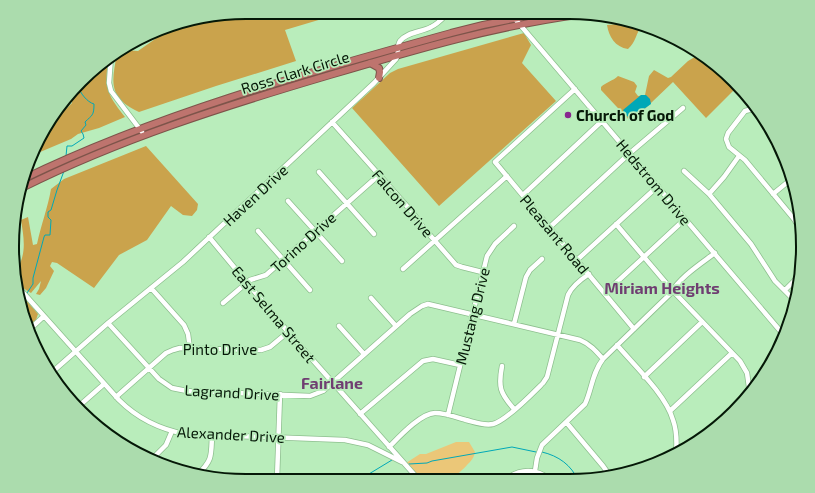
<svg xmlns="http://www.w3.org/2000/svg" width="815" height="493" font-family="'Exo 2',sans-serif">
<style>
.green{fill:#ebc778}
.forest{fill:#caa34c}
.water{fill:#00a8b7}
.lines{fill:none;stroke-linecap:round;stroke-linejoin:round}
.stream{stroke:#00a8b7;stroke-width:1}
.minor-casing{stroke:#8dbf8e;stroke-width:6}
.highway-casing{stroke:#7d544a;stroke-width:8}
.minor{stroke:#fff;stroke-width:4.5}
.highway{stroke:#be746e;stroke-width:6}
.poi-dot{fill:#88268f;stroke:#b9edbb;stroke-width:1.5}
.labels{text-anchor:middle;dominant-baseline:central;stroke-width:3.5;stroke-linejoin:round;paint-order:stroke}
.street-label{font-size:15px;fill:#051807;stroke:#b9edbb}
.poi-label{font-size:15px;font-weight:bold;fill:#051807;stroke:#b9edbb;text-anchor:start}
.neighbourhood-label{font-size:16px;font-weight:bold;fill:#6f3e71;stroke:#b9edbb}
.rim{fill:none;stroke:#051807;stroke-width:2}
</style>
<rect width="100%" height="100%" fill="#b9edbb"/>
<path class="green" d="M456 442H469L475 452C474 458 471 461 467 465 452 482 441 480 421 480L406 463 420 454H426Z"/>
<path class="forest" d="M247 12 342 13 285 30 296 61 216 86 139 112C109 98 111 84 117 54L124 50 138 51 168 30 169 26 171 24Z
M631 23 642 25C636 33 636 42 628 49 615 47 609 37 607 25Z
M524 33 531 45 522 63 556 101 439 206 352 108 390 73 398 69Z
M700 54 711 60 736 88 706 118 673 82 631 122 601 90V87C606 82 613 81 618 76L634 82 637 86 635 92 638 96 645 95 649 76 654 70 668 78 671 77 688 61Z
M108 58C105 88 106 93 125 117L99 128 78 134 71 139 33 155 49 126 72 103V98L70 95 104 60Z
M146 146 198 204 197 210 192 216 183 215 171 206 147 240 119 255 94 288 57 263 52 262 50 266 54 271 46 288 40 295 36 294 39 289 41 281 31 293C20 287 18 283 16 271 27 254 24 239 21 220L28 217 33 245 37 244C41 225 48 207 51 189L64 179Z
M20 293 38 314 36 320 27 327 24 322Z"/>
<path class="water" d="M641 95H646L650 99 651 104 634 116 629 118 625 114 623 110Z"/>
<g class="lines">
<path class="stream" d="M66 156 67 146H72L84 138 83 134 81 131 86 125 85 122C92 115 94 116 94 104 87 102 80 93 78 86
M27 293 33 284V278L44 237 45 235H50L51 220 48 217V212L51 210 57 190 64 171
M21 302 24 297
M542 452C559 456 571 465 578 480
M409 464 427 463 432 461 512 447 536 452
M359 480 392 460"/>
<g class="minor-casing">
<path id="minor" d="M510 13 782 333
M111 56 109 83 111 91 142 132
M575 89 495 162 634 329
M753 109 745 111 728 133 726 139 729 147 745 160 794 219 800 229
M332 122 413 213 422 226 456 265 462 267 482 272
M684 171 709 194 751 244 775 281 795 301
M319 172 374 234
M709 194 724 177 739 156
M773 194 789 181
M523 195 602 121
M288 201 342 261
M616 224 672 290 740 361 747 373 750 394
M550 227 630 153 683 108
M258 231 310 290
M209 237 288 332 419 480
M577 260 658 186
M403 269 507 176
M19 288 119 400C138 419 159 429 185 434L345 440 368 445 402 462
M151 288 184 325 188 334 190 349
M785 290 797 278
M605 293 685 219
M371 298 396 326
M223 303 250 280 266 275 379 175
M108 323 159 379 172 388 187 391 310 396 323 391 410 314 422 306 428 304 580 340C590 344 596 351 603 359
M514 324 526 277 530 270 542 259
M339 326 364 354
M29 330 44 316
M617 345C634 365 666 395 673 420 677 431 677 442 676 454
M502 366C498 387 500 393 514 409
M50 374 108 323 183 262 374 83 396 59C400 53 396 47 400 41 407 32 422 32 431 27 438 24 443 18 448 13
M644 377 702 322
M116 397 166 353 173 350 180 348 261 350 270 347 288 332
M79 406 104 384
M670 411 732 353
M360 414 423 361 433 359 460 365
M448 415 487 256 495 244 514 226
M566 422 603 466 610 476
M389 447C399 437 421 413 435 413 445 413 456 417 466 420 474 422 484 426 493 424 506 421 532 394 543 383L547 377 568 295C572 286 580 280 589 274
M151 460 166 445 172 431
M535 471 537 458 542 445 585 404C592 389 592 373 603 359L670 294C680 277 699 265 715 253
M198 474C213 460 211 455 212 435
M277 479 280 394
M408 480 414 475
M505 480C520 468 536 468 551 480"/>
</g>
<g class="highway-casing">
<path id="highway" d="M370 63 379 68 380 72 379 78
M23 179C159 113 306 73 451 33L483 25 538 14
M22 188C120 139 225 106 330 75 414 50 498 25 585 14"/>
</g>
<use href="#minor" class="minor"/>
<use href="#highway" class="highway"/>
</g>
<circle class="poi-dot" cx="568" cy="115" r="4"/>
<g class="labels">
<g class="street-label">
<text transform="translate(295 72) rotate(-17)">Ross Clark Circle</text>
<text transform="translate(654 182) rotate(50)">Hedstrom Drive</text>
<text transform="translate(255 195) rotate(-43)">Haven Drive</text>
<text transform="translate(403 203) rotate(49)">Falcon Drive</text>
<text transform="translate(555 234) rotate(50)">Pleasant Road</text>
<text transform="translate(303 242) rotate(-42)">Torino Drive</text>
<text transform="translate(274 314) rotate(50)">East Selma Street</text>
<text transform="translate(472 316) rotate(-76)">Mustang Drive</text>
<text x="220" y="349">Pinto Drive</text>
<text transform="translate(232 392) rotate(3)">Lagrand Drive</text>
<text transform="translate(231 434) rotate(3)">Alexander Drive</text>
</g>
<g class="poi-label">
<text x="576" y="115">Church of God</text>
</g>
<g class="neighbourhood-label">
<text x="662" y="287">Miriam Heights</text>
<text x="332" y="382">Fairlane</text>
</g>
</g>
<path d="M0 0H815V493H0ZM246 19H569A227 227 0 0 1 796 246V247A227 227 0 0 1 569 474H246A227 227 0 0 1 19 247V246A227 227 0 0 1 246 19Z" fill="#abdcad" fill-rule="evenodd"/>
<path class="rim" d="M246 19H569A227 227 0 0 1 796 246V247A227 227 0 0 1 569 474H246A227 227 0 0 1 19 247V246A227 227 0 0 1 246 19Z"/>
</svg>
